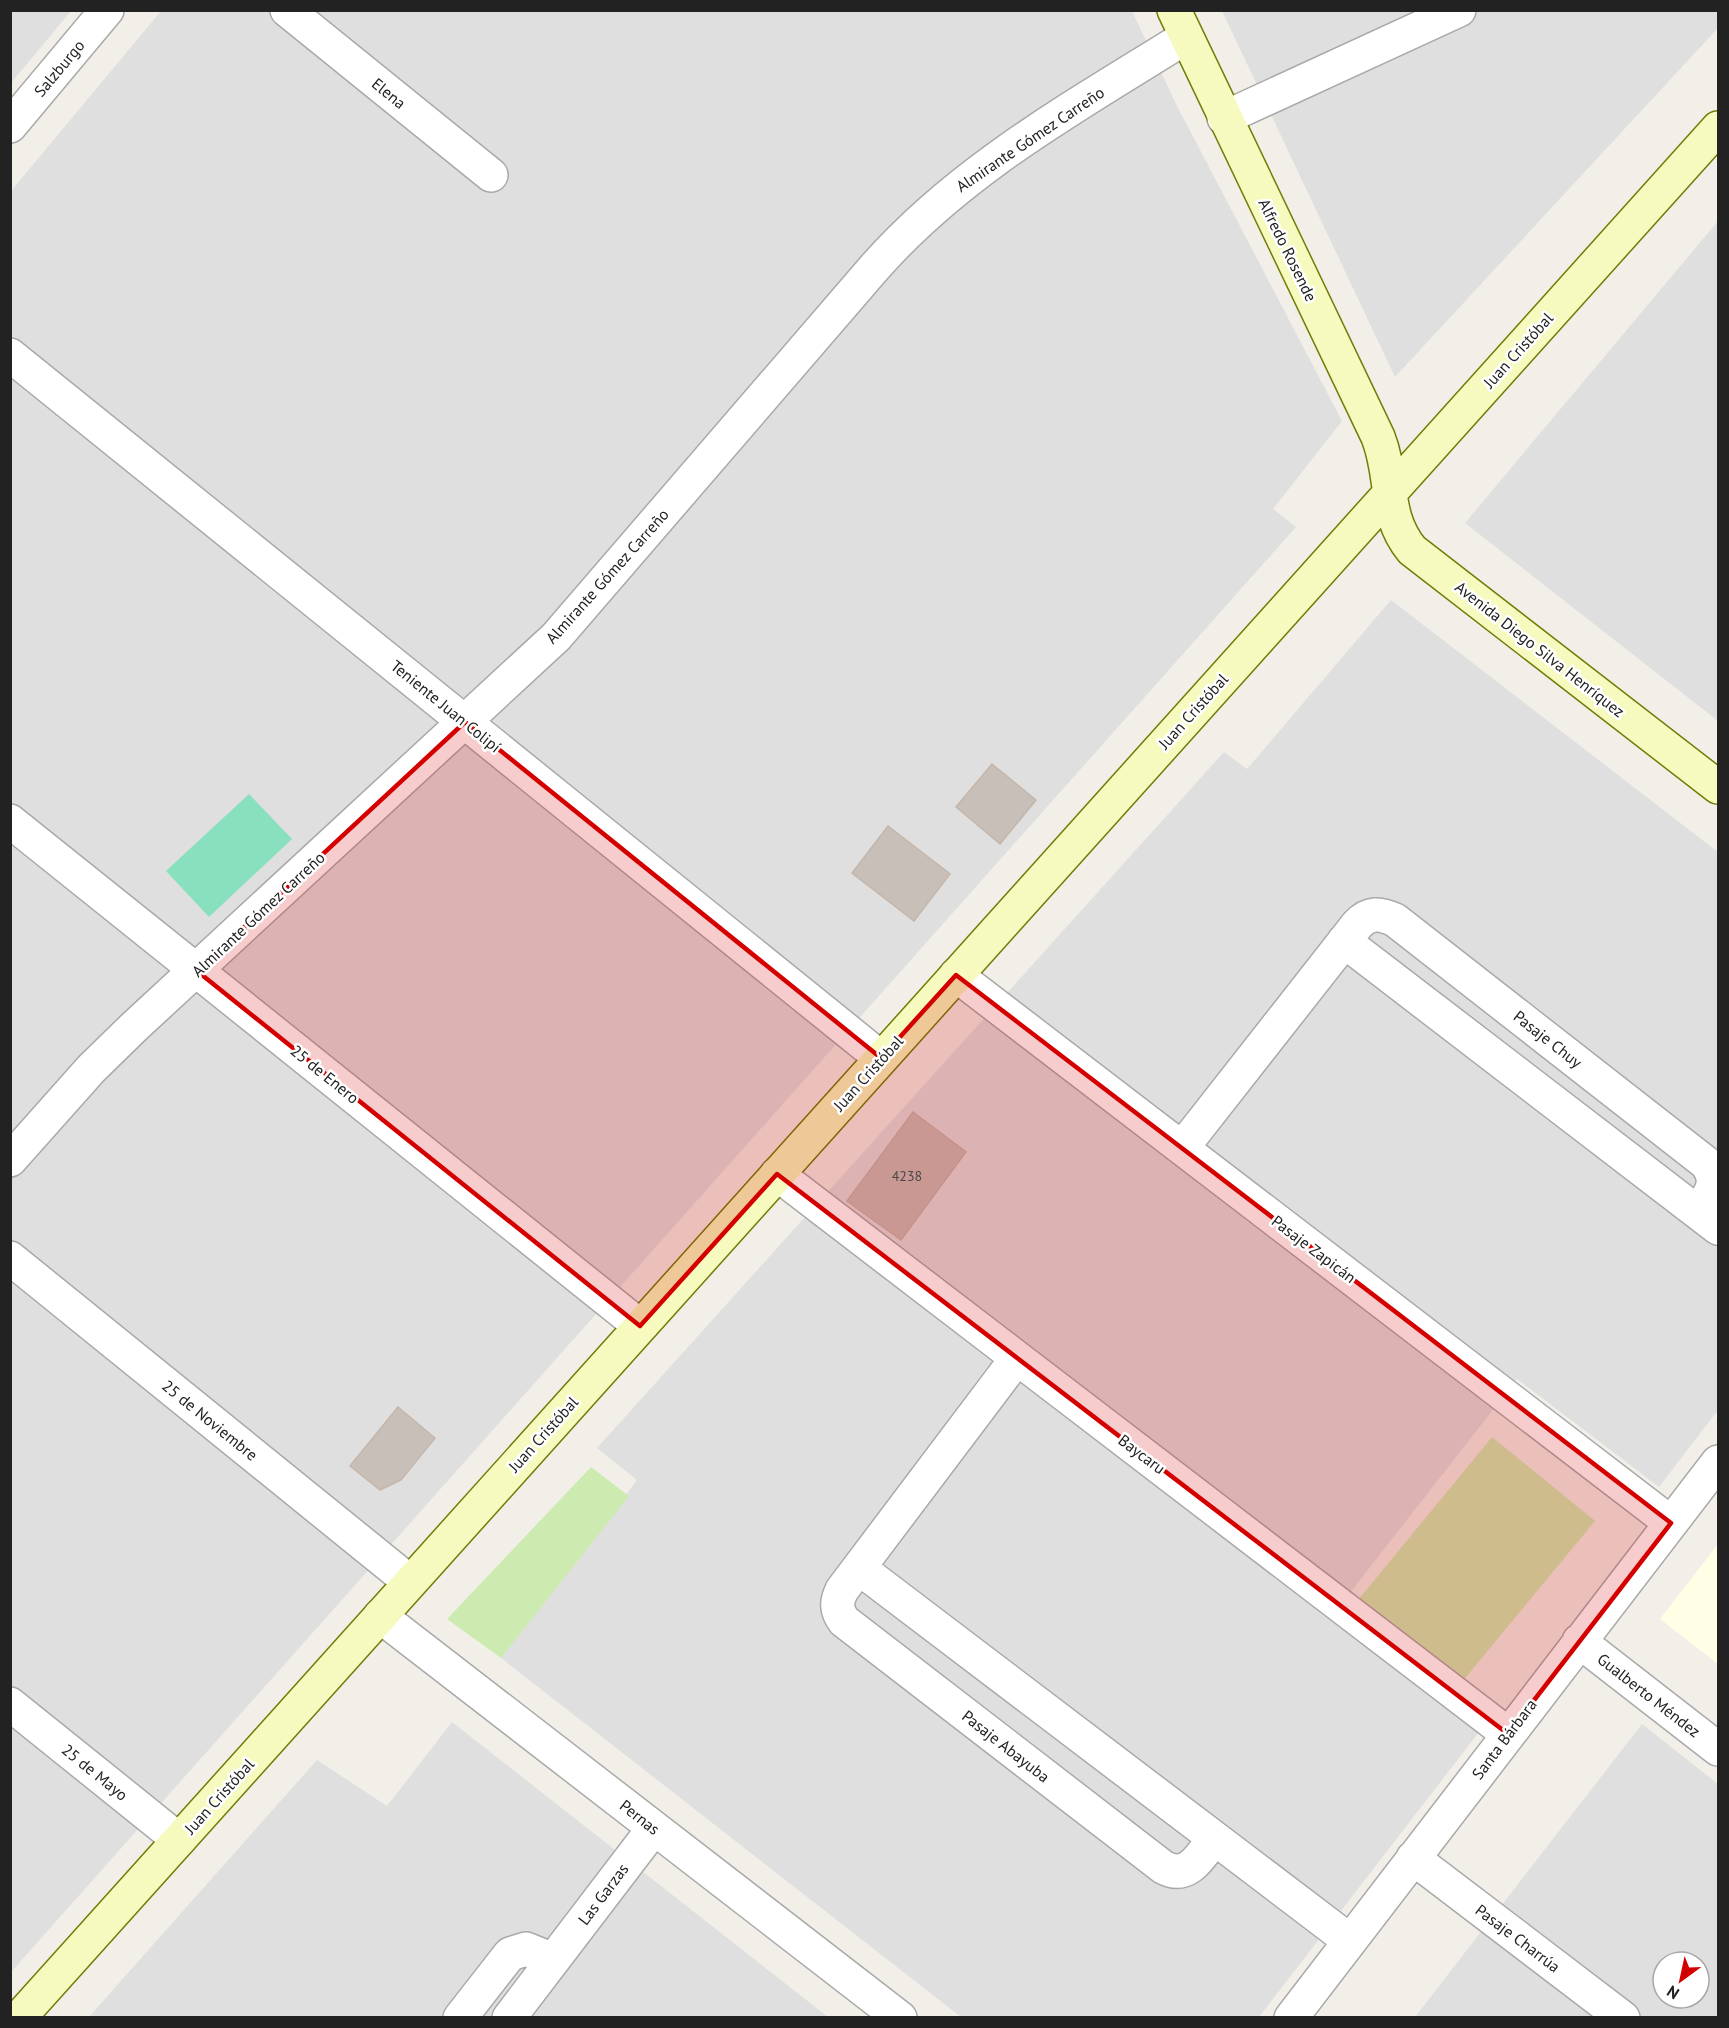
<svg xmlns="http://www.w3.org/2000/svg" width="1729" height="2028" font-family="'PT Sans',sans-serif">
<style>
.residential{fill:#e0dfdf;fill-rule:evenodd}
.education{fill:#ffffe5}
.grass{fill:#cdebb0}
.pitch{fill:#88e0be}
.building{fill:#c7bfb8;stroke:#c4b6ab;stroke-width:1.5}
.lines{fill:none;stroke-linecap:round;stroke-linejoin:round}
.street-casing{stroke:#a9a9a9;stroke-width:36}
.secondary-casing{stroke:#707d05;stroke-width:36}
.street{stroke:#fff;stroke-width:33}
.secondary{stroke:#f7fabf;stroke-width:33}
.marked{fill:#d40000;fill-opacity:0.2;stroke:#d40000;stroke-width:4.5;stroke-linejoin:round}
.labels{text-anchor:middle;dominant-baseline:central;stroke-width:5;stroke-linejoin:round;paint-order:stroke}
.number-label{font-size:14px;fill:#4b4948}
.street-label{font-size:16px;fill:#222;stroke:#fff}
</style>
<rect width="100%" height="100%" fill="#f2efe9"/>
<path class="residential" d="M11 10 71 11 11 83 10 11Z
M1718 10V28L1395 377 1222 11Z
M161 11H1132L1176 104 1342 421 1273 509 1296 527 11 1972V191Z
M1718 221V721L1465 523Z
M1391 600 1718 852V1410L1659 1487 1517 1379 1331 1617 1479 1732 1259 2017H961L501 1658 637 1480 597 1448 1224 752 1247 769Z
M452 1722 828 2017 88 2018 317 1760 387 1806Z
M1642 1724 1718 1784V2017H1415ZM1663 1962H1699V1998H1663Z"/>
<path class="education" d="M1718 1544V1664L1660 1619Z"/>
<path class="grass" d="M1492 1437 1595 1521 1461 1683 1359 1599Z
M591 1467 629 1496 501 1658 447 1619Z"/>
<path class="pitch" d="M249 794 292 839 209 917 166 871Z"/>
<path class="building" d="M992 764 1036 800 1000 844 956 807Z
M888 826 950 874 914 921 852 873Z
M913 1112 966 1152 901 1240 847 1201Z
M398 1407 435 1438 401 1480 380 1490 350 1466Z"/>
<g class="lines">
<g class="street-casing">
<path id="street" d="M287 10 491 175
M1224 118 1459 10
M10 126 107 10
M10 355 881 1058
M10 821 640 1326
M1344 941 1718 1228
M956 975 1671 1523
M1182 1148 1357 925C1369 912 1380 913 1395 920L1706 1163C1721 1182 1710 1195 1698 1212
M10 1160 91 1069 134 1027 556 637 874 268C961 169 1076 106 1186 37
M777 1174 1508 1734
M10 1258 410 1582
M1017 1358 842 1590C836 1602 836 1610 844 1621L1163 1867C1188 1881 1201 1856 1214 1838
M859 1568 1350 1941
M380 1616 900 2018
M1579 1641 1718 1749
M10 1704 179 1840
M1413 1858 1623 2018
M460 2018 510 1954 526 1949 553 1960
M509 2018 654 1828
M1291 2018 1718 1462"/>
</g>
<g class="secondary-casing">
<path id="secondary" d="M1174 10 1378 437C1394 477 1383 515 1412 550L1718 787
M19 2018 1718 128"/>
</g>
<use href="#street" class="street"/>
<use href="#secondary" class="secondary"/>
</g>
<path class="marked" d="M465 722 881 1058 956 975 1671 1523 1508 1734 777 1174 640 1326 197 971Z"/>
<g class="labels">
<g class="number-label">
<text x="907" y="1176">4238</text>
</g>
<g class="street-label">
<text transform="translate(59 68) rotate(-50)">Salzburgo</text>
<text transform="translate(389 93) rotate(39)">Elena</text>
<text transform="translate(1030 139) rotate(-34)">Almirante Gómez Carreño</text>
<text transform="translate(1288 250) rotate(64)">Alfredo Rosende</text>
<text transform="translate(1518 350) rotate(-48)">Juan Cristóbal</text>
<text transform="translate(607 576) rotate(-48)">Almirante Gómez Carreño</text>
<text transform="translate(1540 649) rotate(38)">Avenida Diego Silva Henríquez</text>
<text transform="translate(446 706) rotate(39)">Teniente Juan Colipí</text>
<text transform="translate(1193 711) rotate(-48)">Juan Cristóbal</text>
<text transform="translate(258 914) rotate(-43)">Almirante Gómez Carreño</text>
<text transform="translate(1548 1039) rotate(38)">Pasaje Chuy</text>
<text transform="translate(868 1073) rotate(-48)">Juan Cristóbal</text>
<text transform="translate(325 1074) rotate(39)">25 de Enero</text>
<text transform="translate(1314 1249) rotate(37)">Pasaje Zapicán</text>
<text transform="translate(210 1420) rotate(39)">25 de Noviembre</text>
<text transform="translate(543 1434) rotate(-48)">Juan Cristóbal</text>
<text transform="translate(1142 1454) rotate(37)">Baycaru</text>
<text transform="translate(1649 1695) rotate(38)">Gualberto Méndez</text>
<text transform="translate(1504 1739) rotate(-53)">Santa Bárbara</text>
<text transform="translate(1006 1746) rotate(38)">Pasaje Abayuba</text>
<text transform="translate(95 1772) rotate(39)">25 de Mayo</text>
<text transform="translate(219 1796) rotate(-48)">Juan Cristóbal</text>
<text transform="translate(640 1817) rotate(38)">Pernas</text>
<text transform="translate(603 1894) rotate(-53)">Las Garzas</text>
<text transform="translate(1518 1938) rotate(37)">Pasaje Charrúa</text>
</g>
</g>
<rect width="1729" height="2028" fill="none" stroke="#222222" stroke-width="24"/>
<g transform="translate(1681 1980) rotate(213)"><circle r="28" fill="#ffffff" stroke="#a7a7a7" stroke-width="1.5"/>
<path d="M0-4.5L10 22L0 15L-10 22Z" fill="#d40000"/>
<text y="-9" font-size="16" font-weight="bold" text-anchor="middle" fill="#222222">N</text>
</g>
</svg>
